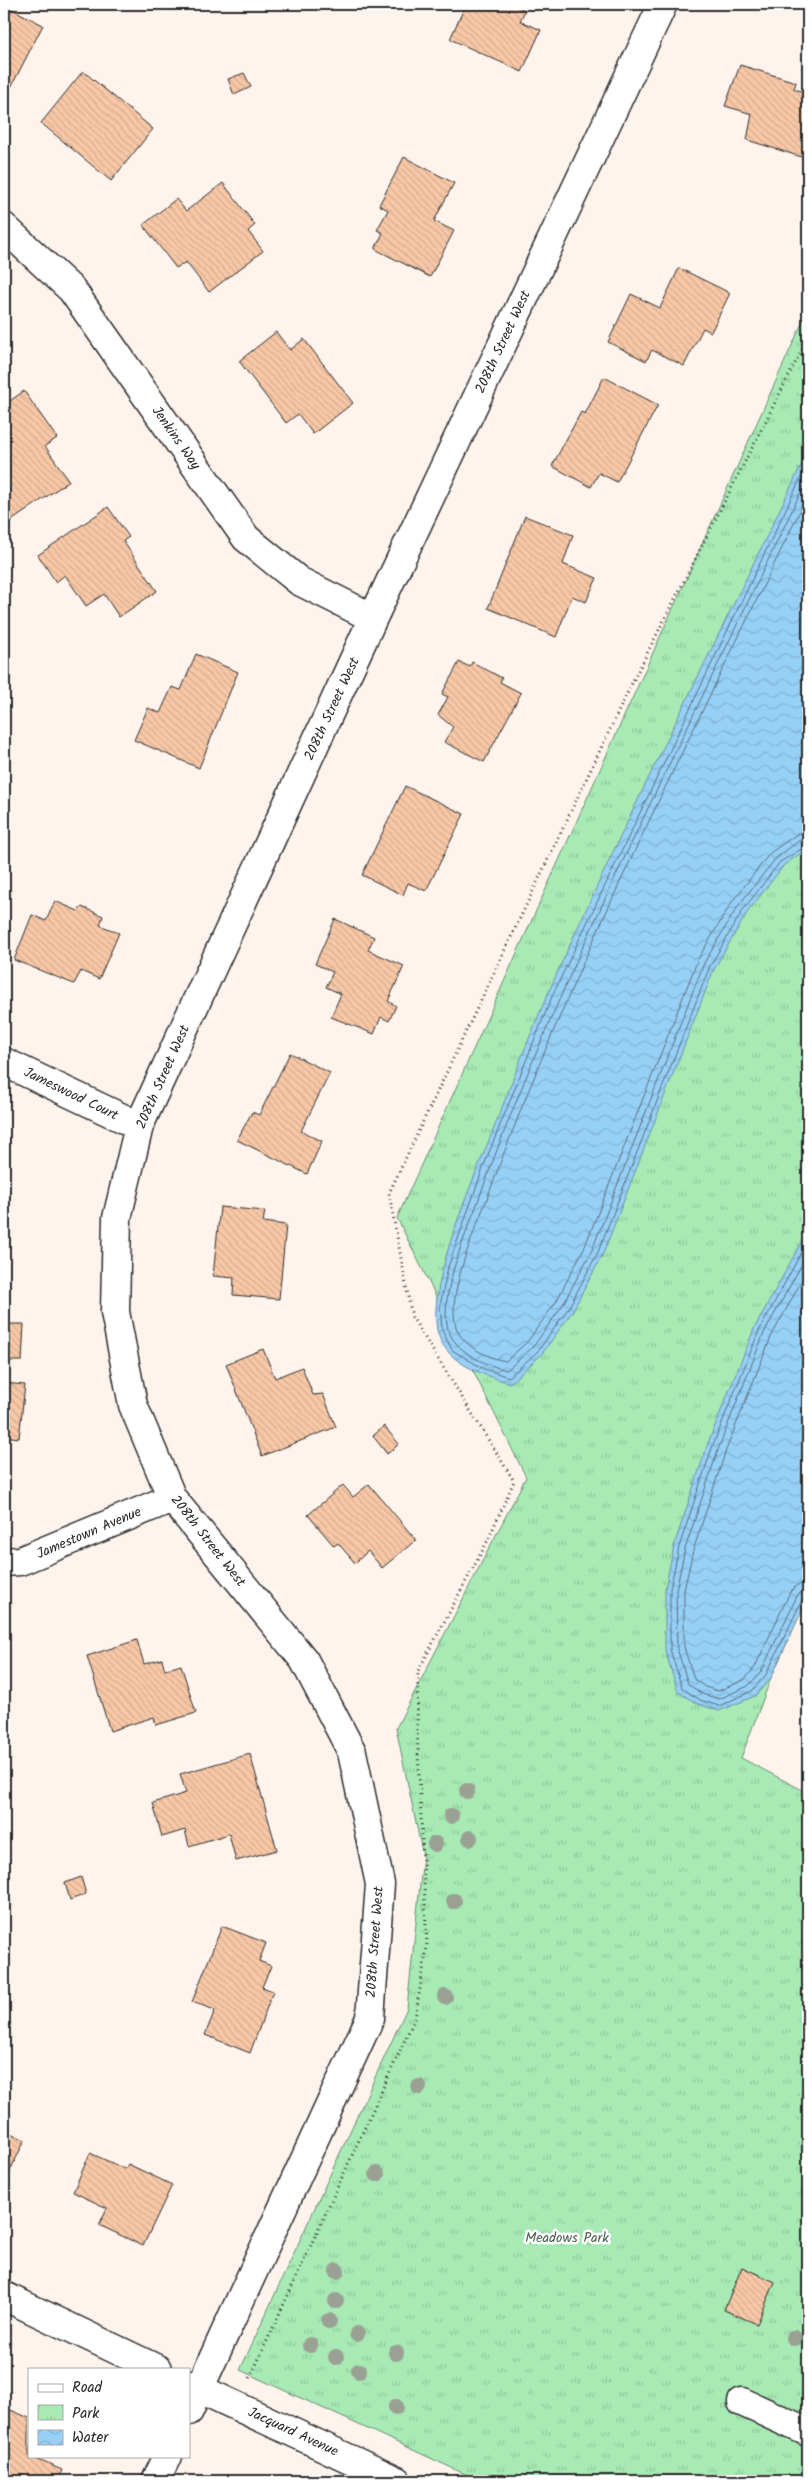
<svg xmlns="http://www.w3.org/2000/svg" width="812" height="2485" font-family="Kalam,sans-serif">
<style>
.park{fill:url(#park-tufts);stroke:#698a70}
.water{fill:url(#water-waves);stroke:#6c8ea5}
.lines{fill:none;stroke-linecap:round;stroke-linejoin:round}
.shore{stroke:#566d7d;stroke-width:1}
.building{fill:url(#building-back-hatch);stroke:#2b2b2b}
.minor-casing{stroke:#2b2b2b;stroke-width:31}
.path{stroke:#2b2b2b;stroke-width:3;stroke-dasharray:1 4;stroke-linecap:butt}
.minor{stroke:#fff;stroke-width:28}
.tree{fill:#9ba095}
.labels{text-anchor:middle;dominant-baseline:central;stroke-width:5;stroke-linejoin:round;paint-order:stroke}
.street-label{font-size:14px;fill:#2b2b2b;stroke:#fff}
.park-label{font-size:14px;fill:#4a5b4d;stroke:#fff}
</style>
<defs>
<pattern id="park-tufts" width="24" height="20" patternUnits="userSpaceOnUse" patternTransform="scale(1.25)"><rect width="24" height="20" fill="#a7eab4"/><path d="M3 7l-1-3M5 7V3M7 7l1-3M15 17l-1-3M17 17v-4M19 17l1-3" fill="none" stroke="#90c99b"/></pattern>
<pattern id="water-waves" width="16" height="10" patternUnits="userSpaceOnUse" patternTransform="scale(1.25)"><rect width="16" height="10" fill="#97d0f7"/><path d="M0 5q4-4 8 0t8 0" fill="none" stroke="#82b3d4"/></pattern>
<pattern id="building-back-hatch" width="6" height="6" patternUnits="userSpaceOnUse" patternTransform="scale(1.25)"><rect width="6" height="6" fill="#f8c8a7"/><path d="M-1 5l2 2M0 0l6 6M5-1l2 2" fill="none" stroke="#d5ac90"/></pattern>
</defs>
<rect width="100%" height="100%" fill="#fef4ed"/>
<filter id="ink" filterUnits="userSpaceOnUse"><feTurbulence type="fractalNoise" baseFrequency=".02" numOctaves="2"/><feDisplacementMap in="SourceGraphic" scale="10" xChannelSelector="R" yChannelSelector="G"/><feConvolveMatrix kernelMatrix="1 2 1 2 8 2 1 2 1" color-interpolation-filters="sRGB"/></filter>
<g filter="url(#ink)">
<path class="park" d="M808 310V1597L771 1678 741 1758 808 1793V2481H480L240 2370 407 2008 423 1856 396 1728 526 1477 397 1218Z"/>
<path class="water" d="M808 451V848L784 865 747 913 714 969 603 1254 572 1312 541 1355 510 1383C481 1374 444 1363 437 1330 427 1283 475 1175 494 1128 512 1082 529 1036 549 991 630 809 722 631 808 451Z
M808 1230V1597L771 1678 755 1696 719 1711 698 1704 678 1692 665 1650V1589L674 1546 708 1443 754 1329Z"/>
<g class="lines">
<path class="shore" d="M808 463 553 994 486 1160 448 1267 440 1306 442 1330 452 1350 484 1369 509 1377 538 1351 568 1309 598 1252 710 966 743 910 780 862 808 845
M808 477C760 577 712 677 663 777 597 914 533 1050 481 1193 469 1228 438 1293 448 1329 455 1352 485 1365 507 1370L533 1347 562 1306 592 1250 704 963 738 906 776 858 800 840 808 838
M808 494C697 726 576 954 488 1196 476 1228 446 1294 456 1327 462 1346 488 1358 506 1361L527 1342 556 1302 585 1246 698 959 732 902 770 853 797 834 808 831
M808 1240 759 1331 713 1445 679 1547 670 1589V1649L682 1688 700 1700 719 1706 752 1691 766 1675 802 1600 808 1597
M808 1253 764 1333 719 1447 685 1549 676 1590 677 1648 688 1684 702 1694 719 1699 748 1686 761 1672 797 1596 802 1592 808 1591
M808 1269 771 1337 726 1450 693 1551 684 1590V1647L694 1679 705 1687 718 1691 744 1680 755 1667 790 1592 797 1585 808 1583"/>
</g>
<path class="building" d="M466 4H511L525 10 520 21 541 30 522 72 450 39Z
M4 5 43 25 7 95 4 93Z
M740 65 796 82 794 89 808 93V159L747 140 752 114 725 106Z
M83 71 153 129 111 181 41 123Z
M244 73 251 87 234 95 228 79Z
M404 157 454 183 434 221 454 231 430 277 375 249 383 233 377 230 388 210 379 205Z
M223 183 255 225 248 231 263 251 209 292 186 262 176 268 143 225 176 199 186 211Z
M679 268 730 293 711 332 703 328 684 366 652 350 646 361 608 342 631 294 660 308Z
M276 332 290 350 304 339 353 403 313 434 298 414 286 423 239 361Z
M604 377 658 405 617 482 599 473 591 487 552 466 581 412 585 414Z
M24 391 57 438 45 446 69 481 7 524 4 519V405Z
M108 507 129 537 123 541 157 591 119 617 104 594 86 606 65 575 56 582 38 555Z
M525 516 573 535 563 564 597 578 586 602 572 596 556 637 488 608Z
M196 654 238 672 199 768 134 740 148 708 160 713 172 687 181 690Z
M459 662 470 667 472 662 502 678 500 682 521 693 484 762 444 742 453 727 438 715 448 697 442 694Z
M405 786 464 814 426 891 408 883 403 895 362 875Z
M55 901 78 911 82 907 103 916 100 925 119 933 99 979 81 971 74 984 14 960 32 915 46 921Z
M335 919 374 937 368 950 404 966 388 1001 396 1006 389 1021 381 1017 374 1034 331 1017 341 994 326 987 333 972 315 964Z
M290 1053 330 1073 301 1131 322 1141 307 1174 237 1140 252 1112 259 1115Z
M220 1207 265 1211 263 1222 286 1225 279 1299 233 1295 234 1278 213 1276Z
M4 1324H24L22 1361H4Z
M263 1349 275 1378 302 1367 313 1395 323 1394 336 1427 262 1456 226 1364Z
M4 1383 25 1385 19 1438 4 1436Z
M384 1426 399 1444 387 1454 373 1436Z
M369 1484 416 1540 382 1568 368 1551 355 1563 338 1543 334 1546 308 1515 343 1485 353 1497Z
M137 1640 144 1664 162 1659 165 1670 181 1665 196 1713 156 1725 154 1717 110 1731 87 1656Z
M250 1754 277 1850 236 1861 229 1834 189 1846 185 1830 162 1837 153 1803 186 1793 180 1774Z
M81 1877 86 1894 70 1900 65 1883Z
M222 1926 266 1943 259 1961 271 1966 262 1987 273 1991 250 2053 205 2035 215 2010 192 2002Z
M4 2130 25 2140 4 2183Z
M90 2153 125 2169 128 2164 172 2185 143 2246 99 2225 107 2208 73 2192Z
M742 2267 775 2282 757 2324 724 2310Z
M4 2407 29 2418V2456L62 2470 57 2481H4Z"/>
<g class="lines">
<g class="minor-casing">
<path id="minor" d="M4 227 72 290 246 538 299 581 373 618
M4 1062 139 1126
M4 1562 20 1561 172 1498
M4 2296 157 2369
M189 2384 397 2481
M742 2402 808 2432
M189 2411 370 2018 380 1884 352 1752 304 1660 172 1498 133 1405 115 1312 117 1218 139 1126 373 618 663 4
M156 2481 168 2456"/>
</g>
<path class="path" d="M250 2378 415 2018 427 1947 417 1730 418 1671 488 1540 514 1481 412 1317 389 1193 634 679 808 338"/>
<use href="#minor" class="minor"/>
</g>
<g class="tree">
<circle cx="467" cy="1791" r="8"/>
<circle cx="451" cy="1816" r="8"/>
<circle cx="470" cy="1838" r="8"/>
<circle cx="435" cy="1844" r="8"/>
<circle cx="454" cy="1901" r="8"/>
<circle cx="445" cy="1997" r="8"/>
<circle cx="419" cy="2087" r="8"/>
<circle cx="377" cy="2174" r="8"/>
<circle cx="337" cy="2271" r="8"/>
<circle cx="336" cy="2301" r="8"/>
<circle cx="329" cy="2321" r="8"/>
<circle cx="357" cy="2334" r="8"/>
<circle cx="794" cy="2338" r="8"/>
<circle cx="310" cy="2345" r="8"/>
<circle cx="396" cy="2353" r="8"/>
<circle cx="336" cy="2357" r="8"/>
<circle cx="359" cy="2371" r="8"/>
<circle cx="396" cy="2407" r="8"/>
</g>
</g>
<g class="labels">
<g class="street-label">
<text transform="translate(503 342) rotate(-65)">208th Street West</text>
<text transform="translate(176 438) rotate(55)">Jenkins Way</text>
<text transform="translate(332 709) rotate(-65)">208th Street West</text>
<text transform="translate(163 1077) rotate(-66)">208th Street West</text>
<text transform="translate(71 1094) rotate(26)">Jameswood Court</text>
<text transform="translate(89 1533) rotate(-23)">Jamestown Avenue</text>
<text transform="translate(208 1541) rotate(52)">208th Street West</text>
<text transform="translate(375 1942) rotate(-86)">208th Street West</text>
<text transform="translate(293 2432) rotate(25)">Jacquard Avenue</text>
</g>
<g class="park-label">
<text x="567" y="2238">Meadows Park</text>
</g>
</g>
<rect width="812" height="2485" fill="none" stroke="#fff" stroke-width="20"/>
<rect x="10" y="10" width="792" height="2465" fill="none" stroke="#2b2b2b" stroke-width="2" filter="url(#ink)"/>
<rect x="28" y="2368" width="162" height="90" fill="#ffffff" stroke="#aaaaaa"/>
<rect x="38" y="2384" width="25" height="8" fill="#ffffff" stroke="#aaaaaa"/>
<text x="72" y="2392" font-size="15" fill="#2b2b2b">Road</text>
<rect x="38" y="2405" width="25" height="15" fill="url(#park-tufts)" stroke="#aaaaaa"/>
<text x="72" y="2418" font-size="15" fill="#2b2b2b">Park</text>
<rect x="38" y="2430" width="25" height="15" fill="url(#water-waves)" stroke="#aaaaaa"/>
<text x="72" y="2442" font-size="15" fill="#2b2b2b">Water</text>
</svg>
